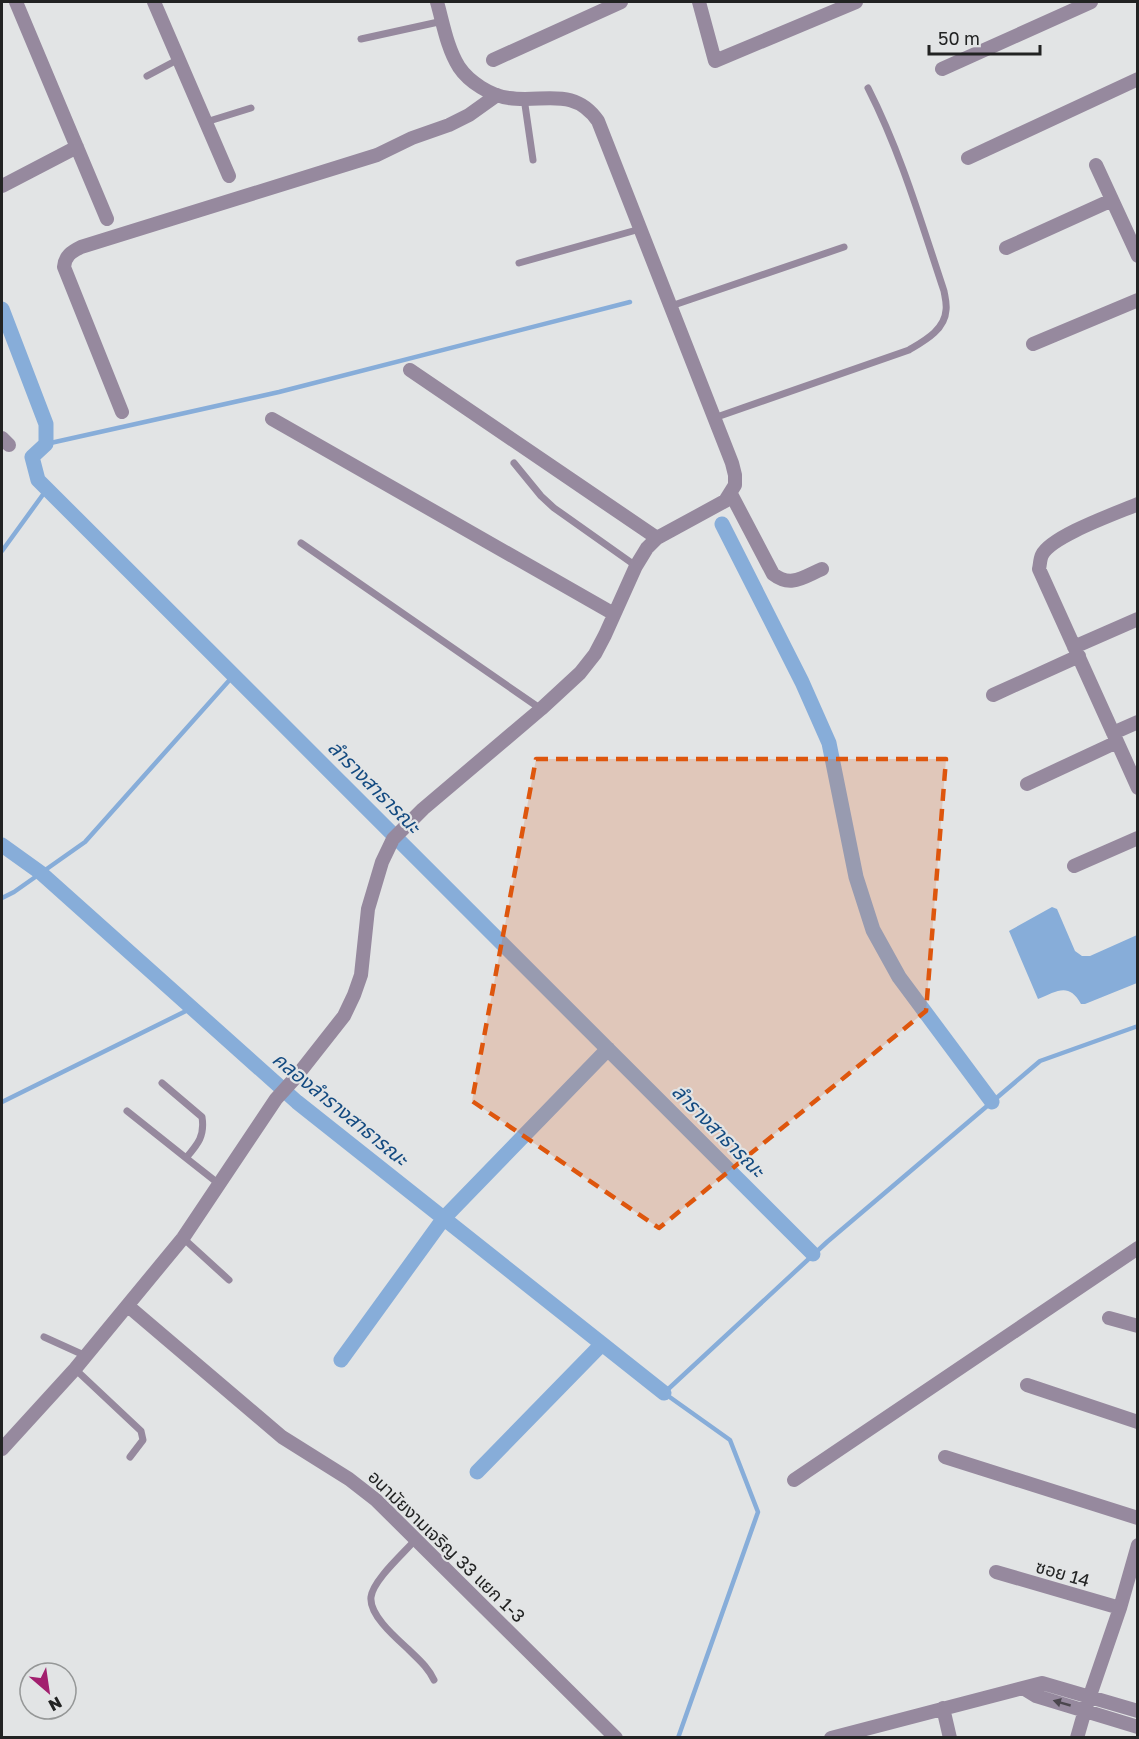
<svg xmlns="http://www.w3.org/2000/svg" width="1139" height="1739" font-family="'Golos Text','Noto Sans Thai',sans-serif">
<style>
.water{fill:#87add9}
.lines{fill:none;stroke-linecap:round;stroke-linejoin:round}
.stream{stroke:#87add9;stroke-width:4.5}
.canal{stroke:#87add9;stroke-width:15}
.service{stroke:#96899e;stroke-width:7}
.minor{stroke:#96899e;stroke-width:14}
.oneway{fill:#4b474e}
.marked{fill:#de560d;fill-opacity:0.2;stroke:#de560d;stroke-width:4.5;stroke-dasharray:12 8;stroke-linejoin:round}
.labels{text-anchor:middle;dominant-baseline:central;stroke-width:4.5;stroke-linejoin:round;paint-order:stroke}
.street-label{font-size:18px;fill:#222323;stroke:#e2e4e5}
.water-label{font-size:20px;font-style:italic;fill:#134a80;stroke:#e2e4e5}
</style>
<rect width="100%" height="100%" fill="#e2e4e5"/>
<path class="water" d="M1052 907 1057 909 1075 951 1082 956H1090L1137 935V983L1085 1004H1081C1069 982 1057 991 1038 999L1009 931Z"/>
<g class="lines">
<path class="stream" d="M46 444 279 392 630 302
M2 551 47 489
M2 898 14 892 85 842 234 675
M2 1102 192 1008
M678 1738 758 1512 730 1440 664 1393 827 1242 1040 1061 1138 1026"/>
<path class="canal" d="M2 309 46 424V444L32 457 38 480 813 1254
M722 524 802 682 829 743 856 877 873 930 899 977 992 1102
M2 845 41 873 297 1102 664 1393
M341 1360 444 1218 608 1049
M477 1472 602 1344"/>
<path class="service" d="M361 39 443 21
M147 76 179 59
M524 98 533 160
M206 122 251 108
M519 263 640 229
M671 306 844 247
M714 418 909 350C924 341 945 330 946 310 947 304 945 297 944 291 921 222 901 153 868 88
M514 463 541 496 554 508 636 566
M301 543 541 709
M162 1083 202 1117C205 1136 198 1144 186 1158L219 1184
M127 1111 186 1158
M183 1238 229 1280
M44 1337 86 1356
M75 1369 141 1431 143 1440 130 1457
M416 1539C404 1553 373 1580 371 1597 369 1615 396 1638 408 1649 418 1659 428 1667 434 1680"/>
<path class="minor" d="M16 2 107 219
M154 2 229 176
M699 2 715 61 856 2
M493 60 621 2
M942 69 1091 2
M968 158 1138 79
M1096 165 1138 256
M2 186 77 147
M1006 248 1112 200
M1033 344 1138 300
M410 370 657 538
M122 412 64 267C65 256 71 252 81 247L377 155 412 138 449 125 469 115 497 95
M272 419 614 614
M2 438 9 445
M731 494 773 574C791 588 803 577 822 569
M1138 504C1117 513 1051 536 1042 555 1040 559 1040 565 1039 569L1138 788
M1074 647 1138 619
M993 695 1079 656
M1113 733 1138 722
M1027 784 1117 742
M1074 866 1138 838
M128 1306 282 1437 349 1479 376 1500 616 1738
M1109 1318 1138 1326
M1027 1385 1138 1422
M2 1449 75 1369 183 1238 276 1099 296 1077 344 1016 354 995 361 975 368 909 382 862 393 839 423 809 541 709 580 673 595 654 605 635 636 566 647 548 657 538 725 501 735 485V475L732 463 598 121C574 86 543 103 509 98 491 96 469 82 459 67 447 48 443 23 437 2
M945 1457 1138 1518
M794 1480 1138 1248
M996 1572 1120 1608
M1023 1688 1036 1696 1138 1727
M943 1708 950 1738
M831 1738 1042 1683 1138 1711
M1077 1738 1085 1710 1120 1608 1138 1545"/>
</g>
<defs><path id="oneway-solid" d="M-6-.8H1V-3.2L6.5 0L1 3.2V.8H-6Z" transform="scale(1.5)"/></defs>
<use class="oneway" href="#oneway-solid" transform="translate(1062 1703) rotate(-164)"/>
<path class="marked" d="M536 759H946L926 1011 659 1228 472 1101Z"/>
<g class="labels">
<g class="street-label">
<text transform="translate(447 1546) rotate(44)">อนามัยงามเจริญ 33 แยก 1-3</text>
<text transform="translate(1063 1573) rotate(16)">ซอย 14</text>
</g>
<g class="water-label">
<text transform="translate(375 786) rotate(45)">ลำรางสาธารณะ</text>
<text transform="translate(341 1108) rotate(39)">คลองลำรางสาธารณะ</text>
<text transform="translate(719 1130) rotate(45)">ลำรางสาธารณะ</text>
</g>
</g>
<rect width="1139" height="1739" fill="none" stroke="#222323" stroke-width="6"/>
<g transform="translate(48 1691) rotate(151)"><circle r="28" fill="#e2e4e5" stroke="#959797" stroke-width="1.5"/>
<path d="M0-4.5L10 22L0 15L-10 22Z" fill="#a21f6e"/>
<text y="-9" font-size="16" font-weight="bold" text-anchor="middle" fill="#222323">N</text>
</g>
<path d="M929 45v9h111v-9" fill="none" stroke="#222323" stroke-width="3"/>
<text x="938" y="45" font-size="18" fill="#222323" stroke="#e2e4e5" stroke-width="4.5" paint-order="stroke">50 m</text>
</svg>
